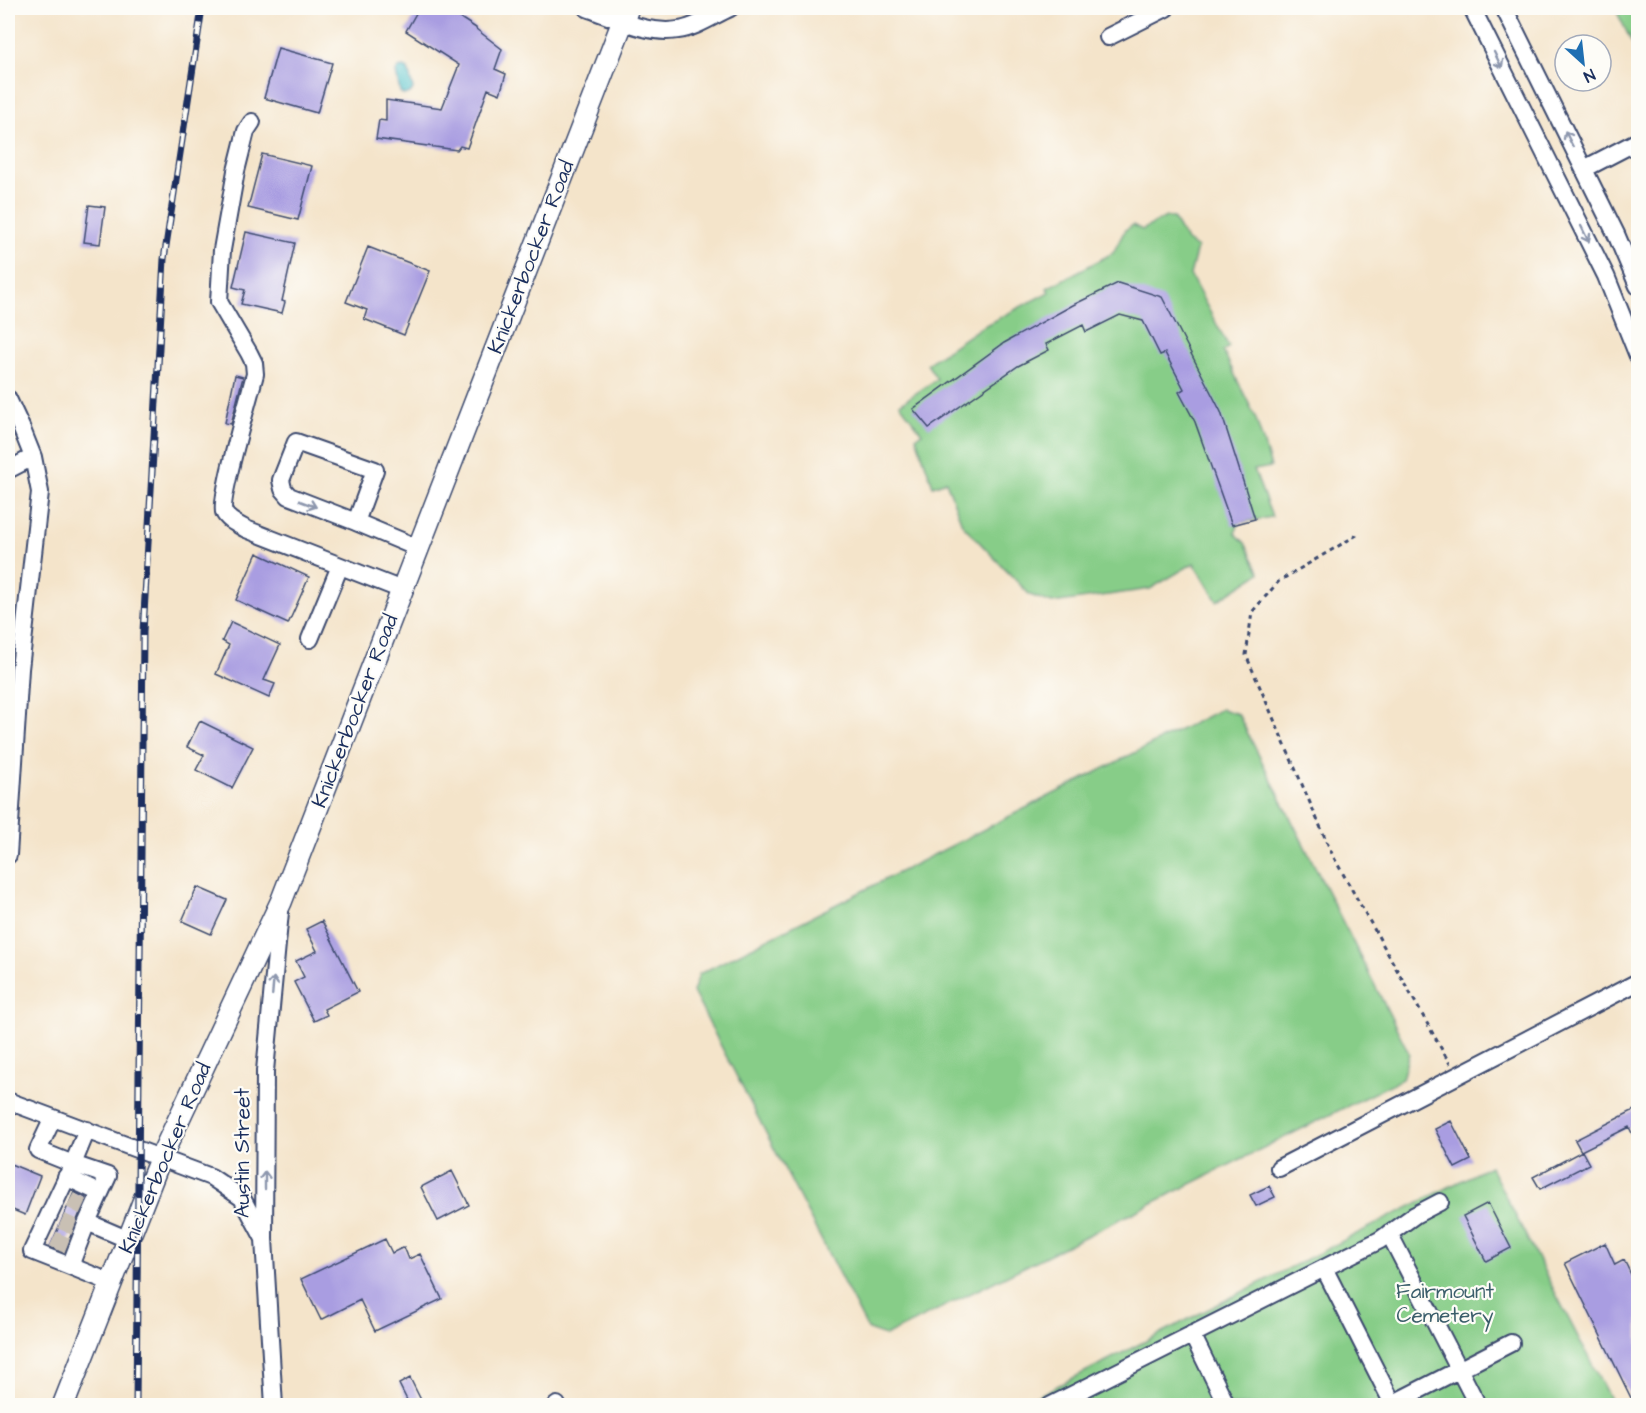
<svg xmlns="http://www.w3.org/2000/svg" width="1646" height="1413" font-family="'Architects Daughter',sans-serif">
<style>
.green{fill:#87cd88;stroke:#517e73;stroke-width:1.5}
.water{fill:#55c3cb;stroke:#387994;stroke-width:1.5}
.building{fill:#a99de1}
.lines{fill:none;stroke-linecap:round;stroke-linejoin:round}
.minor-tunnel{stroke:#c9c0b4;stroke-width:16;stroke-dasharray:16 8;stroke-linecap:butt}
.minor-casing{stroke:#3c4a6e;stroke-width:20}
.major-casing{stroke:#3c4a6e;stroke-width:24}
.path{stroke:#3c4a6e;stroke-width:3;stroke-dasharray:4.5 4.5;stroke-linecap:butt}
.minor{stroke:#fff;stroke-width:16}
.major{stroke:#fff;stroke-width:21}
.rail-casing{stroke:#1b2f5e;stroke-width:7}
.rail{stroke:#fdfcf7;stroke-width:4.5;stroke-dasharray:14;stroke-linecap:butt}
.oneway{stroke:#8d97ae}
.labels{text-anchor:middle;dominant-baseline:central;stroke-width:4.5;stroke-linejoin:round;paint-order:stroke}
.street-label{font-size:21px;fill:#1b2f5e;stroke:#fdfcf7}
.park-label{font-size:21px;fill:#3b5e6b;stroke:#fdfcf7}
</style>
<rect width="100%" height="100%" fill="#fdfcf7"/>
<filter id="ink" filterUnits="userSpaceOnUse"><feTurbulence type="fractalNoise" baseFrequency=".0167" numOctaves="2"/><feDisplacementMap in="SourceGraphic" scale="12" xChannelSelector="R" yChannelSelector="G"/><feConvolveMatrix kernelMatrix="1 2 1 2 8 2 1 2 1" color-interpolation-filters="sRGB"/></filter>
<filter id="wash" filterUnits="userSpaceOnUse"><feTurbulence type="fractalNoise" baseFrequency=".008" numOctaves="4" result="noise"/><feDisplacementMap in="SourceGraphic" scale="24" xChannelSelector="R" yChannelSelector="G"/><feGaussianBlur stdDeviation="1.35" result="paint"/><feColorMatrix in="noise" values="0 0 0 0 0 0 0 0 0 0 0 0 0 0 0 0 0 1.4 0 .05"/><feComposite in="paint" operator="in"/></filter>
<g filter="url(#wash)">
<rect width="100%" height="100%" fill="#f4e4ca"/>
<path class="green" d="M1615 8H1638V55Z
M1166 217 1173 218 1186 240 1197 248 1190 275 1229 347 1223 351 1255 416 1271 467 1254 470 1272 517 1239 523 1235 533 1245 543 1260 573 1217 601 1194 563 1150 589 1052 603 1030 595 962 524 946 481 933 486 916 437 922 433 900 404 937 379 927 364 980 328 1049 292 1047 288 1113 253 1125 230 1133 225 1142 230Z
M1221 709 1238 714 1409 1053 1402 1079 885 1336 868 1330 693 992 699 974Z
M1490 1166 1613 1405 1018 1406Z"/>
<path class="water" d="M404 67 408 69 413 89 410 93 404 95 400 92 396 72 398 68Z"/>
<g id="blocks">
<path class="building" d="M419 8H445L476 28V29L502 49 495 69 506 74 500 94 488 89 467 148 460 146 457 150 376 139 379 120 386 121V100L442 108 459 65 406 31Z
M278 48 332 63 317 113 264 98Z
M262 154 312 166 298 220 248 208Z
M89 205 105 207 100 244 84 242Z
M246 232 295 243 282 301 285 302 282 313 241 304 245 290 233 287Z
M368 247 430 271 404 335 364 319 367 310 346 302Z
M1118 283 1162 297 1221 412 1255 519 1232 525 1195 422 1179 392 1184 389 1165 353 1160 355 1143 321 1120 315 1086 332 1083 325 1046 344 1049 350 1018 366 929 428 913 409 1004 343 1073 305Z
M235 375 243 377 231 424 225 423Z
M257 553 309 577 288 624 236 600Z
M231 622 280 645 264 680 275 684 269 698 216 674 229 645 222 641Z
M200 721 253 747 232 788 196 770 204 755 187 747Z
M197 887 227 900 211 934 182 921Z
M322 921 358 992 324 1009 327 1015 314 1021 294 982 304 977 296 961 317 951 306 929Z
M1638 1108V1146L1629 1127 1581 1151 1575 1140Z
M1451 1121 1471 1160 1455 1168 1435 1129Z
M1582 1151 1589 1164 1540 1189 1533 1177Z
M8 1163 40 1176 25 1215 8 1208Z
M452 1171 469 1205 438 1221 421 1187Z
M1269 1186 1275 1197 1256 1206 1250 1195Z
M74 1192 86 1198 64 1252 50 1247Z
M1488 1203 1511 1248 1486 1261 1463 1216Z
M385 1239 392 1253 404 1247 409 1259 420 1254 442 1299 375 1331 360 1300 321 1320 301 1279Z
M1605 1243 1615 1265 1624 1260 1638 1289V1406H1635L1565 1263Z
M410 1378 424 1406H410L399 1384Z"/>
</g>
</g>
<g filter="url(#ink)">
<use href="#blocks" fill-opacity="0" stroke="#3c4a6e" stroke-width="1.5"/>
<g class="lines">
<path class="minor-tunnel" d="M70 1200 85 1208
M61 1221 76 1228
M53 1239 68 1246"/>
<g class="minor-casing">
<path id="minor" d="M587 8C615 18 647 35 678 30 696 28 714 15 730 8
M1472 8 1606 276 1638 356
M1504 8 1616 234 1638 286
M1108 37 1166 8
M252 122 246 131 236 171 222 250 219 302 249 353 254 363 255 374C250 394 219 500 224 512 227 520 239 525 246 529L402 590
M1584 169 1638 141
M8 399 21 427 33 457 40 492 20 669 8 855
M8 470 33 457
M356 522 289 496 283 489 281 480 296 442 375 470 356 522 418 548
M310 639 340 566
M8 1101 211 1177 242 1198 263 1237
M53 1118 38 1150 73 1164 32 1251 70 1266
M87 1130 73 1164 108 1176 87 1222
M1279 1168 1638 982
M66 1177 100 1193
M1389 1233 1478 1406
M1324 1268 1394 1406
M112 1283 70 1266 87 1222 129 1240
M1192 1334 1227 1406
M274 1406 264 1239 265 1071 280 912
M556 1406 557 1405
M1050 1406 1380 1240 1415 1215 1440 1202
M1388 1406 1511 1343"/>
</g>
<g class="major-casing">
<path id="major" d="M63 1406 160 1159 281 902 628 8"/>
</g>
<path class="path" d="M1357 535 1279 581 1252 612 1246 655 1333 856 1450 1064"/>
<use href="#minor" class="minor"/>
<use href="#major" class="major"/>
<g class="rail-casing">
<path id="rail" d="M136 1406 143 632 164 259 202 8"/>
</g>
<use href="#rail" class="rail"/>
</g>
<defs><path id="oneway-shaft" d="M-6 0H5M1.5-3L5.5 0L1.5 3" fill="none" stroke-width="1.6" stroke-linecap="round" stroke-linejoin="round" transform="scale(1.5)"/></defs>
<g class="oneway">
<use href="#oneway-shaft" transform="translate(1498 60) rotate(64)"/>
<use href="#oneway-shaft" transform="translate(1569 139) rotate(-116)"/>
<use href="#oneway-shaft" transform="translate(1585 234) rotate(64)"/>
<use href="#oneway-shaft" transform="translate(308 504) rotate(21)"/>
<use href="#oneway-shaft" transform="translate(273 986) rotate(-85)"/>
<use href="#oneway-shaft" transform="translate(265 1180) rotate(-90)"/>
</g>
</g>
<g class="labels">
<g class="street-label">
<text transform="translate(531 257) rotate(-69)">Knickerbocker Road</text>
<text transform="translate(355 711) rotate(-69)">Knickerbocker Road</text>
<text transform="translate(242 1153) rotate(-90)">Austin Street</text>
<text transform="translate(165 1158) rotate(-67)">Knickerbocker Road</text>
</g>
<g class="park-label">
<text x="1445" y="1291">Fairmount<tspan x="1445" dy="24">Cemetery</tspan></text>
</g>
</g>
<rect width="1646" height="1413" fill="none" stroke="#fdfcf7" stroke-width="30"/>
<g transform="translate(1583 63) rotate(153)"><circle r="28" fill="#fdfcf7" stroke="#a3aaba" stroke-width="1.5"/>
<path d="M0-4.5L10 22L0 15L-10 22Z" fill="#1f6fb2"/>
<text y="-9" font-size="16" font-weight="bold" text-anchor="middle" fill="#1b2f5e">N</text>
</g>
</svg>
